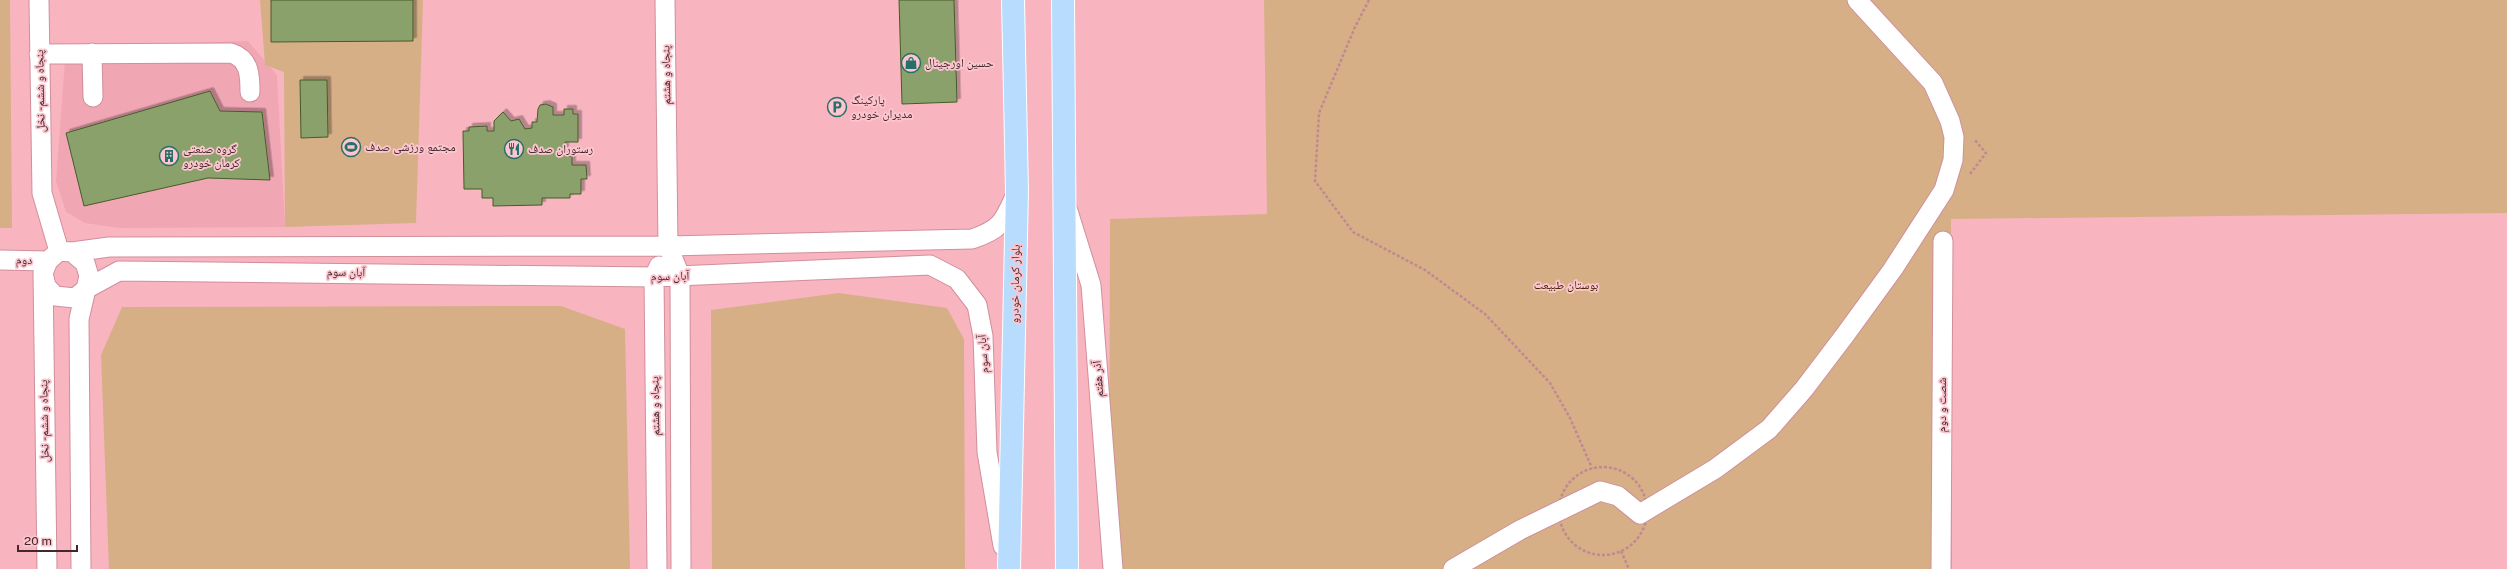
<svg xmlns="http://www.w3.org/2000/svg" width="2507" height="569" font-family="'Public Sans','Noto Naskh Arabic',sans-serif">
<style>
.built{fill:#f1a6b4}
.green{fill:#d6af87}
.building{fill:#8aa16c;stroke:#465b28;filter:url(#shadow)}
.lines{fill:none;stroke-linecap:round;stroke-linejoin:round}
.minor-casing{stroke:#d08f9b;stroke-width:21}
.major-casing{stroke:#fff;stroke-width:24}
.path{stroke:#bf8992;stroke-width:2.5;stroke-dasharray:3 2;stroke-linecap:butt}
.minor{stroke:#fff;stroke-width:19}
.major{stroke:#b7dcfe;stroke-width:22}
.labels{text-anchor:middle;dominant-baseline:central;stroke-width:3.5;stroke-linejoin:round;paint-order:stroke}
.poi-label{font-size:12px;fill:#42282d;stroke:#fdc6cf;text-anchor:start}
.street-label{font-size:12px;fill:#42282d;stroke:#fdc6cf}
.park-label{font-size:12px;fill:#422400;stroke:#fdc6cf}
</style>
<defs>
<filter id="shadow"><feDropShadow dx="3.5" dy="-3.5" stdDeviation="0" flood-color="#0004"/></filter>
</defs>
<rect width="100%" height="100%" fill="#f8b5c0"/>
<path class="built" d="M248 41 277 75 285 227 120 228 85 223 66 212 56 181 66 47Z"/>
<path class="green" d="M0 0H10L12 228H0Z
M260 0H423L416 223 285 227 284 72 265 65Z
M1264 0H2507V213L1951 219 1952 569H1109L1110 219 1267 214Z
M839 293 947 308 964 339 965 569H712L711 310Z
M561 306 625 329 630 569H109L101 355 122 307Z"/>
<path class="building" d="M271 0H413V41L271 42Z
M899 0H954L957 102 902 104Z
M300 80H327L328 137 301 138Z
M210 91 220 111 262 112 270 180 208 178 84 206 66 133Z
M546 104 553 107V115H564V109H573V114H578V142H565V156H572V165H586L587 179H581V194H570V198H542V205L493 206V198H482V189H464L463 131H469V127L487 126V131H494V121L503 112 511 121 519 119 525 129 532 128V122H537L538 109 540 105Z"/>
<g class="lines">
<g class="minor-casing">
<path id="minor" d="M39 0 42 193 59 251
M665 0 668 246 680 276 681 569
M92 53 93 97
M39 54 231 53C250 59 250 76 250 92
M1068 211 1091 285 1113 569
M59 251 72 252 85 263 89 276 86 289 75 298 55 296 46 286 43 273 48 261Z
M72 252 109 247 668 246 972 239C1003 229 1004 220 1017 192
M0 260 48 261
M43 273 47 569
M81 569 79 319 86 289 119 271 654 277 930 265 957 279 977 305 983 336 987 452 1003 546
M657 569 654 277 659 266
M1453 569 1520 530 1600 491 1618 496 1640 514 1715 469 1769 429 1804 389 1845 335 1893 269 1944 190 1953 160 1954 137 1950 121 1933 83 1857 0
M1941 569 1943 241"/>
</g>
<g class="major-casing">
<path id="major" d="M1063 0 1067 569
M1009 569 1017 191 1013 0"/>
</g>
<path class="path" d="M1369 0 1355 27 1319 113 1315 181 1353 232 1425 270 1485 314 1550 383 1570 418 1592 468
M1970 174 1986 153 1974 139
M1559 511a44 44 0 1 1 88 0a44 44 0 1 1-88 0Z
M1621 551 1629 569"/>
<use href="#minor" class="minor"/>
<use href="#major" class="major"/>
</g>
<defs>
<g id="shop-ring" transform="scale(1)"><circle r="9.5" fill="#fdc6cf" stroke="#27706a" stroke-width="1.5"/><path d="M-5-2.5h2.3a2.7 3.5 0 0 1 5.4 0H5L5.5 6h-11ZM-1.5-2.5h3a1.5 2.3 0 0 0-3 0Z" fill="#27706a"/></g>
<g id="parking-ring" transform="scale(1)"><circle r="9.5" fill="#fdc6cf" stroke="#27706a" stroke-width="1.5"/><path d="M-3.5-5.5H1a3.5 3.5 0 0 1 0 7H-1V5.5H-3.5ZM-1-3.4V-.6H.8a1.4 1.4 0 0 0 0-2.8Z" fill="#27706a"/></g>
<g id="stadium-ring" transform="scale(1)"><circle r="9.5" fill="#fdc6cf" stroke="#27706a" stroke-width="1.5"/><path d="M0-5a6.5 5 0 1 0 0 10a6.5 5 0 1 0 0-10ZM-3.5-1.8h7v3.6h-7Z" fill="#27706a"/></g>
<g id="restaurant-ring" transform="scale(1)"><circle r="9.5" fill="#fdc6cf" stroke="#27706a" stroke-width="1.5"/><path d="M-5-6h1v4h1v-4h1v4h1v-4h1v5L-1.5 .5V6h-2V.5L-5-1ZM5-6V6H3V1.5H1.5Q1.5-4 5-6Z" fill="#27706a"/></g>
<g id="building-ring" transform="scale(1)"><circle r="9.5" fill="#fdc6cf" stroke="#27706a" stroke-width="1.5"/><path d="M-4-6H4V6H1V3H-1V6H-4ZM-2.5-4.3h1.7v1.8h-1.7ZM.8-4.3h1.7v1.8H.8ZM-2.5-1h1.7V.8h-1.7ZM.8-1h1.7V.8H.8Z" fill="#27706a"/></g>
</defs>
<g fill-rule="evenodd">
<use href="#shop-ring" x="911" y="63"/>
<use href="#parking-ring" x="837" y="107"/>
<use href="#stadium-ring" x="351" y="147"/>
<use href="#restaurant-ring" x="514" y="149"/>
<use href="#building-ring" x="169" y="156"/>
</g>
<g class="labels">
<g class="poi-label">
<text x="925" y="63">حسین اورجینال</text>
<text x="851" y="100">پارکینگ<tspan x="851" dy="14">مدیران خودرو</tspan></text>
<text x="365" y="147">مجتمع ورزشی صدف</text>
<text x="183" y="149">گروه صنعتی<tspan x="183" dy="14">کرمان خودرو</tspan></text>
<text x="528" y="149">رستوران صدف</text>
</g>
<g class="street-label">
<text transform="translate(666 75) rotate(-91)">پنجاه و هشتم</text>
<text transform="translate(40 91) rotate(-91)">پنجاه و ششم - نخل</text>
<text transform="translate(24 260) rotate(1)">دوم</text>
<text transform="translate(346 272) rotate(1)">آبان سوم</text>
<text transform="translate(670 276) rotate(-1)">آبان سوم</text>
<text transform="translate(1015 284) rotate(-89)">بلوار کرمان خودرو</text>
<text transform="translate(983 354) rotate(-94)">آبان سوم</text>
<text transform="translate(1098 379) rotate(-95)">آذر هفتم</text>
<text transform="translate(1942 405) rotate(-90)">شصت و دوم</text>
<text transform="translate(655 406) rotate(-91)">پنجاه و هشتم</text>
<text transform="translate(44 421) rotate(-91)">پنجاه و ششم - نخل</text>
</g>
<g class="park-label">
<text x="1566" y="285">بوستان طبیعت</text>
</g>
</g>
<path d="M18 545v6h59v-6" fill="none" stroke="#42282d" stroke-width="2"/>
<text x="24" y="545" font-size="12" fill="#42282d" stroke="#fdc6cf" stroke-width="3" paint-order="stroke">20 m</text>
</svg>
